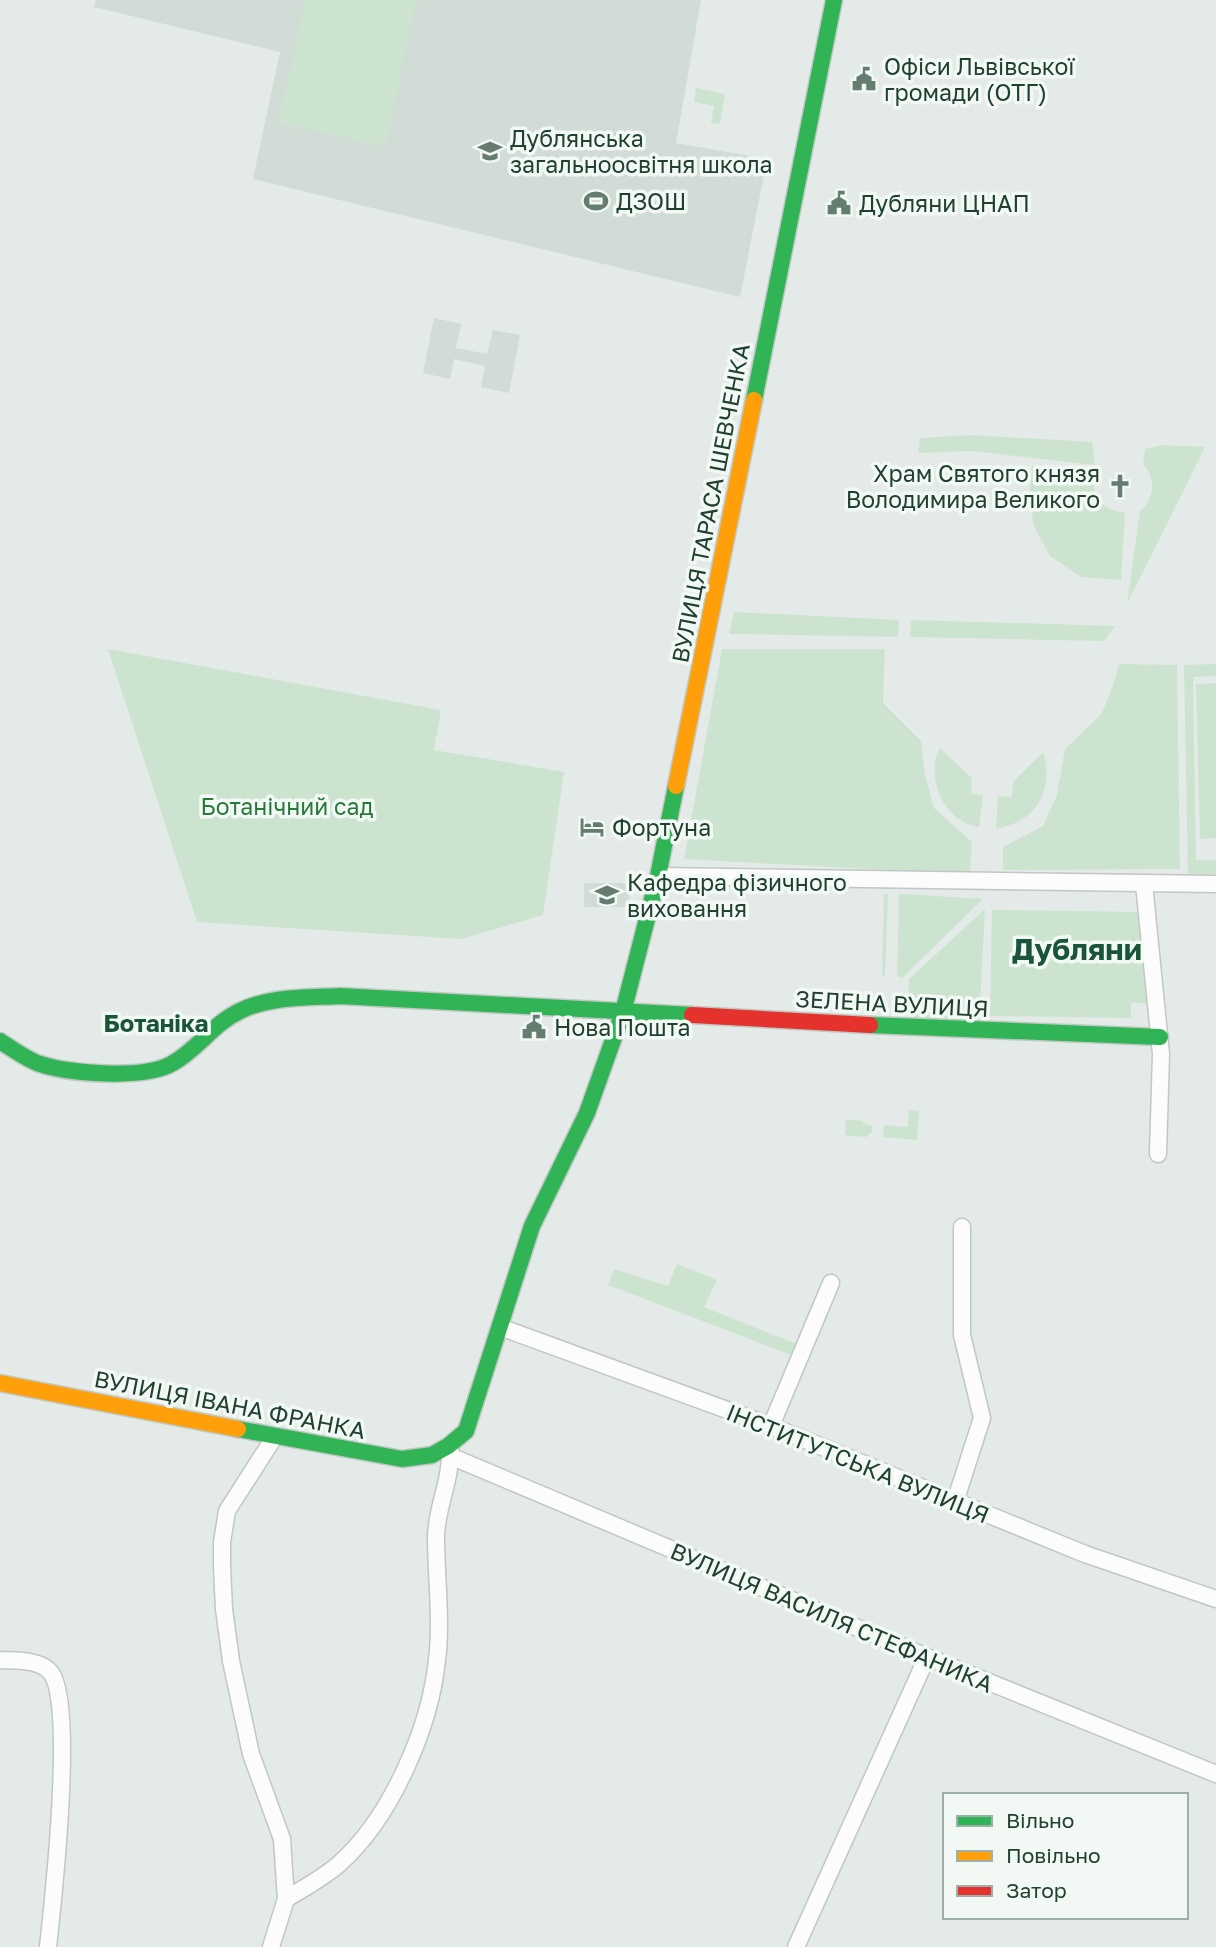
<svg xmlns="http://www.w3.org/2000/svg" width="1216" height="1947" font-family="'Golos Text',sans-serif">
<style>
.built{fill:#d2dcd6}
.green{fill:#cce4cf}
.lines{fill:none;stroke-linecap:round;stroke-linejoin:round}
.street-casing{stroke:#c1c7c4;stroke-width:19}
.fast-casing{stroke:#c0c8c4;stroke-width:19}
.slow-casing{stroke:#c0c8c4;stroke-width:19}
.jam-casing{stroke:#c0c8c4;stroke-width:19}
.street{stroke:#fbfcfb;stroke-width:16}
.fast{stroke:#30b455;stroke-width:16}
.slow{stroke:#ff9f0a;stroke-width:16}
.jam{stroke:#e5322d;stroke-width:16}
.labels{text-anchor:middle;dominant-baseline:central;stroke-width:7;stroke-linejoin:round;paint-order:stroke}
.poi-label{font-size:23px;fill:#204031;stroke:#f2f9f5;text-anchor:start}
.street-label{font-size:23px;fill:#204031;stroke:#f2f9f5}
.park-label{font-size:23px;fill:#277a38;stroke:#f2f9f5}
.neighbourhood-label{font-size:24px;font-weight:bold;fill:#1a543b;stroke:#f2f9f5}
.district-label{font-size:30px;font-weight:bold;fill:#1a543b;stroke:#f2f9f5}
</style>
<rect width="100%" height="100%" fill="#e4eae7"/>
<path class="built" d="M96 0H701L676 143 767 159 740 297 253 179 280 52 94 7Z
M434 318 461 324 456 348 487 354 493 330 520 335 509 393 481 387 485 366 454 359 450 379 423 373Z
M584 883H630L629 907H584Z"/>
<path class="green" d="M305 0H416L385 146 279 123Z
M696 88 725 94 720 124 711 123 714 106 694 102Z
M971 435 1092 442 1095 465 972 451 918 453 920 438Z
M1162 445 1205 447 1127 604 1140 511C1155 499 1156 478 1143 464L1145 449Z
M1032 466 1094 476C1091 498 1103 510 1125 513L1121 580 1081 577 1050 556 1034 526 1029 498Z
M734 612 899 620 898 637 729 634Z
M911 620 1115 626 1104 641 910 637Z
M108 649 441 710 434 750 564 772 543 915 461 939 197 922Z
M722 649H885L883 703 921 741 925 775 934 808 972 842 970 871 958 874 684 859Z
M1119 664 1177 665 1180 869 1003 870V847L1043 826 1057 795 1065 749 1102 713 1114 683Z
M1216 664V676L1193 677 1196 860H1216V874H1188L1184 665Z
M1216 683V838L1200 839 1196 684Z
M940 748 972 778 971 794 983 795 979 827C945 823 924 777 940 748Z
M1043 752C1052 778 1044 809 1018 822 1011 825 1003 827 996 829L998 796 1012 797 1013 782Z
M884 894H888L885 976 882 975Z
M899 894H903L983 899 902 978 897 976Z
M985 909 979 1023 907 1020 909 979Z
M992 910 1144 912 1151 1003H1131V1018L990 1016Z
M909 1110 919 1111 917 1140 883 1137 884 1125 908 1127Z
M846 1119 863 1121V1123L872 1126V1132L866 1137 845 1135Z
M677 1264 717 1280 704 1307 804 1347 799 1358 608 1285 614 1269 668 1286Z"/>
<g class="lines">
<g class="street-casing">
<path id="street" d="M658 876 1216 884
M1144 884 1161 1054 1158 1154
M500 1327 771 1426 1085 1554 1216 1599
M771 1426 831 1283
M275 1436 227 1511 222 1542V1567L224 1609 231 1661 251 1754 282 1839 286 1899
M450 1456 927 1657 1216 1774
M955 1502 982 1418 962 1335V1227
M0 1660C15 1661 41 1659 51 1673 75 1703 53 1902 48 1947
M271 1947 286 1899C304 1888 323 1878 339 1864 391 1818 430 1728 437 1660 442 1619 436 1578 436 1537 436 1508 452 1479 450 1448
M796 1947 927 1657"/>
</g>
<g class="fast-casing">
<path id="fast" d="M754 400 834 0
M870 1025 1160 1037
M0 1041C12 1049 23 1057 37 1063 67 1074 145 1080 173 1063 198 1049 214 1023 240 1011 270 996 307 998 340 996L692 1015
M238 1429 402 1459 432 1455 448 1446 466 1431 532 1226 587 1113 623 1012 658 876 676 786"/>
</g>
<g class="slow-casing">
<path id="slow" d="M676 786 754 400
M0 1383 238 1429"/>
</g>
<g class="jam-casing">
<path id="jam" d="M692 1015 870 1025"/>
</g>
<use href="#street" class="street"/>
<use href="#fast" class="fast"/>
<use href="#slow" class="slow"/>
<use href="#jam" class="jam"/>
</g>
<defs>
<g id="civic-bare" transform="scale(1.89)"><path d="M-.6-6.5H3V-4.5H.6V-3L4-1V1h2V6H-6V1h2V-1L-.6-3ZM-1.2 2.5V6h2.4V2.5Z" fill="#657c71" stroke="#f2f9f5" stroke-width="2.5" paint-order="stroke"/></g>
<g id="university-bare" transform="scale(1.89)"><path d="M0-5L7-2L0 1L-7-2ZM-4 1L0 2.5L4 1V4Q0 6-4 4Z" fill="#657c71" stroke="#f2f9f5" stroke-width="2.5" paint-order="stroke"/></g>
<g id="stadium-bare" transform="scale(1.89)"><path d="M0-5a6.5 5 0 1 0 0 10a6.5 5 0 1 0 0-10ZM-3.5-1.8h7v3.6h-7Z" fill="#657c71" stroke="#f2f9f5" stroke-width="2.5" paint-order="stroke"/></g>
<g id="church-bare" transform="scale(1.89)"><path d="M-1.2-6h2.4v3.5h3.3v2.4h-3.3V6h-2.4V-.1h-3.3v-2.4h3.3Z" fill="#657c71" stroke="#f2f9f5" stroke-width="2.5" paint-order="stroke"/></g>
<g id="hotel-bare" transform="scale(1.89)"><path d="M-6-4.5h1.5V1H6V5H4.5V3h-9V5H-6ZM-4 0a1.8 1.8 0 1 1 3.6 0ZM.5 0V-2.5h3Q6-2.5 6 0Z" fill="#657c71" stroke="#f2f9f5" stroke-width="2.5" paint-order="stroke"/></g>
</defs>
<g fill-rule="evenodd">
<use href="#civic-bare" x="864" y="79"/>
<use href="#university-bare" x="490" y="151"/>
<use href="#stadium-bare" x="596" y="201"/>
<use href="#civic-bare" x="839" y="203"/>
<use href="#church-bare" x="1120" y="486"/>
<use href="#hotel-bare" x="592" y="827"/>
<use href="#university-bare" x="607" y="895"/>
<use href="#civic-bare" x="534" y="1027"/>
</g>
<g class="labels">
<g class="poi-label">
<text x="884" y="66">Офіси Львівської<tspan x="884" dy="26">громади (ОТГ)</tspan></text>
<text x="510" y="138">Дублянська<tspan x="510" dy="26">загальноосвітня школа</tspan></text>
<text x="616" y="201">ДЗОШ</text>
<text x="859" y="203">Дубляни ЦНАП</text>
<text x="1100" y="473" text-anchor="end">Храм Святого князя<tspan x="1100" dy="26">Володимира Великого</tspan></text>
<text x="612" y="827">Фортуна</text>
<text x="627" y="882">Кафедра фізичного<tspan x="627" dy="26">виховання</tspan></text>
<text x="554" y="1027">Нова Пошта</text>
</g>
<g class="street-label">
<text transform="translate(710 503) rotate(-79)">ВУЛИЦЯ ТАРАСА ШЕВЧЕНКА</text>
<text transform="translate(892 1003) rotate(3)">ЗЕЛЕНА ВУЛИЦЯ</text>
<text transform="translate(230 1404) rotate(11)">ВУЛИЦЯ ІВАНА ФРАНКА</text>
<text transform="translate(858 1463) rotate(22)">ІНСТИТУТСЬКА ВУЛИЦЯ</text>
<text transform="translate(832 1617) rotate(23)">ВУЛИЦЯ ВАСИЛЯ СТЕФАНИКА</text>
</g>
<g class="park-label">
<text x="287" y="806">Ботанічний сад</text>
</g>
<g class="neighbourhood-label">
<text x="156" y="1022">Ботаніка</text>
</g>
<g class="district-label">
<text x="1077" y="949">Дубляни</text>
</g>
</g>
<rect x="943" y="1793" width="245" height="126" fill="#f2f9f5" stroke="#9eafa7" stroke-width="2"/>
<rect x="957" y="1816" width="35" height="10" fill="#30b455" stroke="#9eafa7" stroke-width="2"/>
<text x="1006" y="1828" font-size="21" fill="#204031">Вільно</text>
<rect x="957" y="1851" width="35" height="10" fill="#ff9f0a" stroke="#9eafa7" stroke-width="2"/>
<text x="1006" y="1863" font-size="21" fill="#204031">Повільно</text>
<rect x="957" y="1886" width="35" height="10" fill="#e5322d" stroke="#9eafa7" stroke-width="2"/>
<text x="1006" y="1898" font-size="21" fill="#204031">Затор</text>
</svg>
